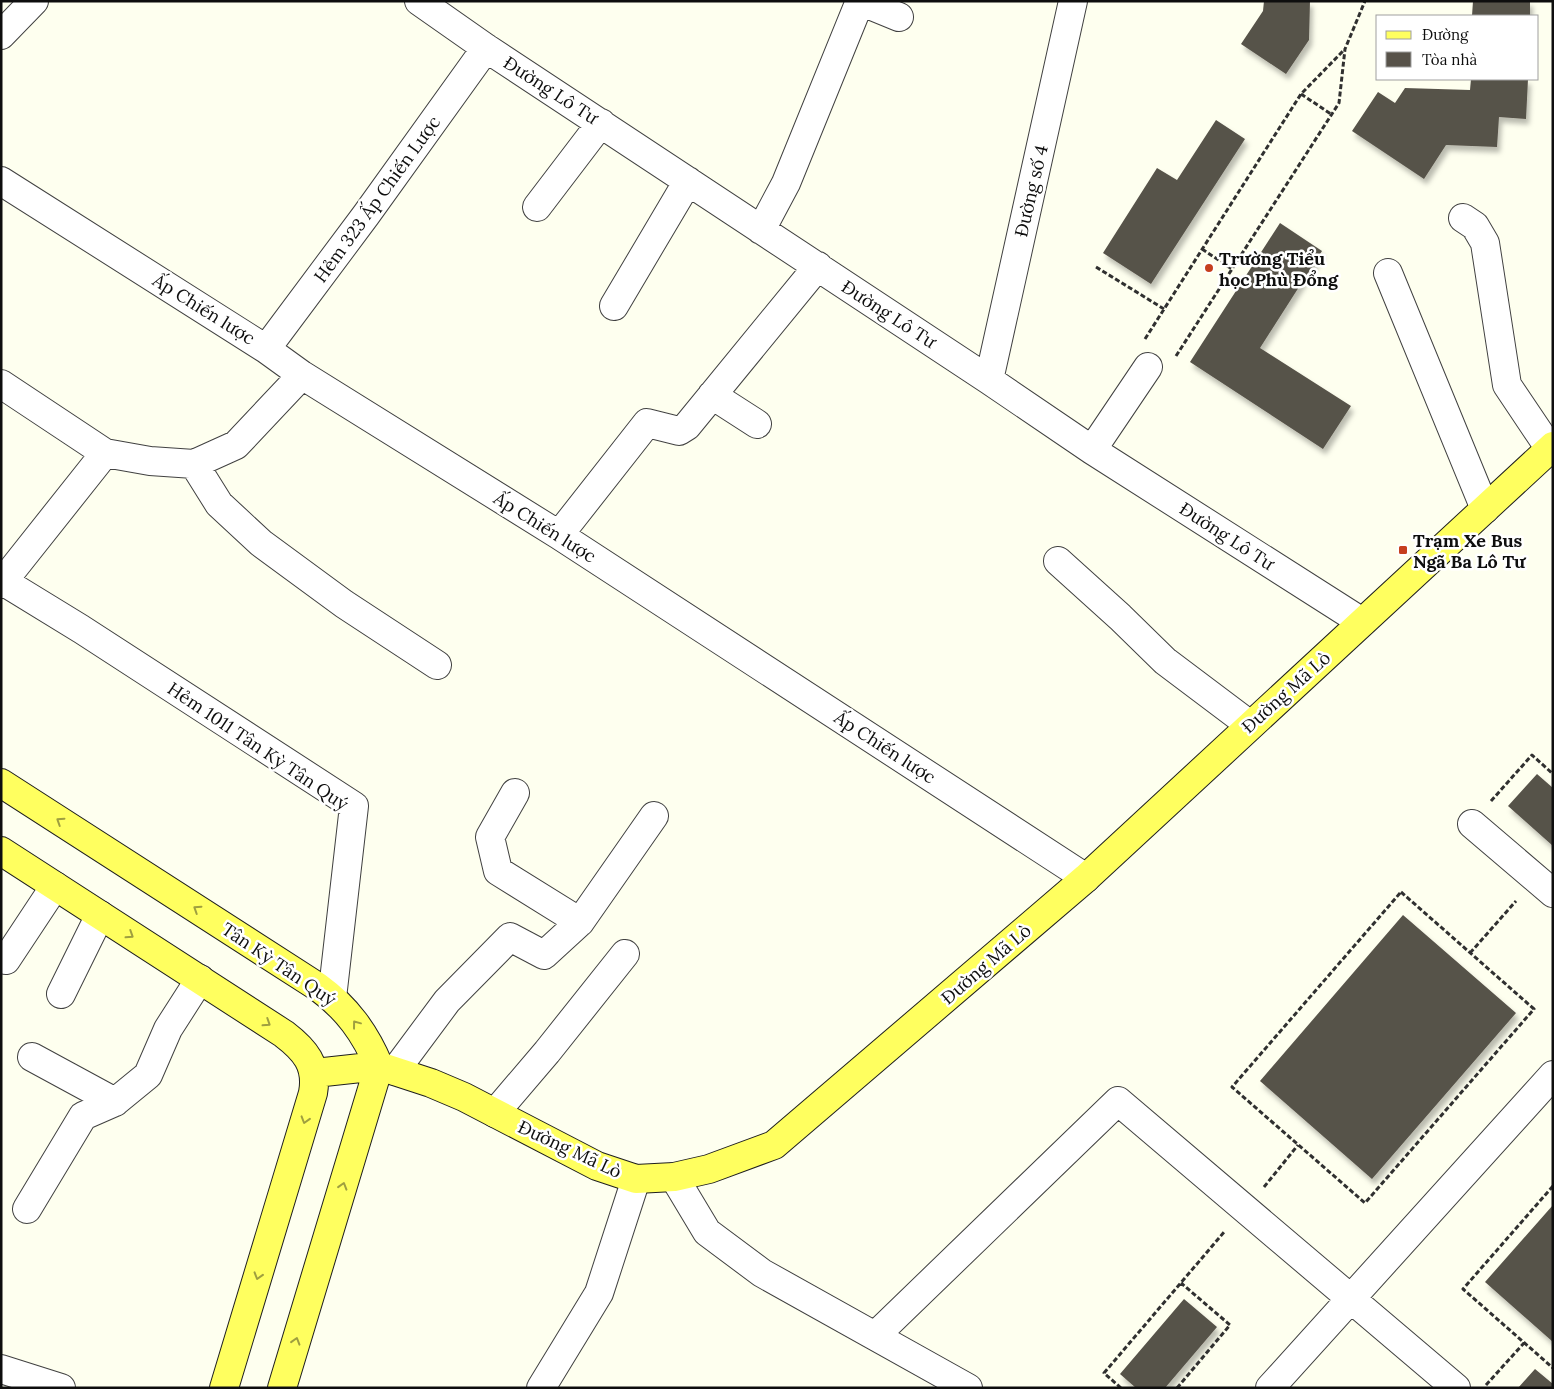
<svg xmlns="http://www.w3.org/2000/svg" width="1554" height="1389" font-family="Lora,serif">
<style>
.building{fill:#575249;filter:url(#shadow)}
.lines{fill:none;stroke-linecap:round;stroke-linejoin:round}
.minor-casing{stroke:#414141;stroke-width:30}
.major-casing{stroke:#1f1f1f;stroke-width:30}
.path{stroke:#303030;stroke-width:3;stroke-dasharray:5 2.5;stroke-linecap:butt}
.minor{stroke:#fff;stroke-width:28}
.major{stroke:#ffff5f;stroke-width:28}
.oneway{stroke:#9f9f3f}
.poi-dot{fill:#c63f1e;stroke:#fff;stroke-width:2}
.labels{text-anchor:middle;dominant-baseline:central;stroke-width:5;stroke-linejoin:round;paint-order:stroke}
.street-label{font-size:18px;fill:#0e0e0e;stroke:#fff}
.poi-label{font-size:18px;font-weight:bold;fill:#0e0e0e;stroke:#fff;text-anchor:start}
</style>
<defs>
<filter id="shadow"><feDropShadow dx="3" dy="5.5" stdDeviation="2.5" flood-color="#0004"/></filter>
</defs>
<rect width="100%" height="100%" fill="#feffef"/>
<path class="building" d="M1264 1H1310L1309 40 1286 74 1241 44 1263 11Z
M1473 1H1530V16H1472Z
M1471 79H1528L1526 119 1499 117 1497 147 1446 145 1424 179 1352 131 1378 92 1395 103 1405 88 1470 90Z
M1216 120 1245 139 1151 284 1103 253 1157 168 1177 180Z
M1280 223 1322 251 1260 348 1351 406 1323 449 1190 362Z
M1537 774 1553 788V846L1508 806Z
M1403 915 1516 1013 1372 1179 1260 1081Z
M1553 1205V1342L1485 1282Z
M1184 1299 1217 1327 1165 1388H1136L1120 1374Z
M1535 1369 1553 1384V1388H1518Z"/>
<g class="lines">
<g class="minor-casing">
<path id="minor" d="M419 1 486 48 989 380 1092 450 1362 622
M860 1 899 17
M1 35 34 1
M1 181 266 349 302 375 559 535 1086 878
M537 207 601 123
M1463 218 1475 226 1485 243 1507 385 1550 449
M761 230 786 183 860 1
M1388 273 1485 509
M614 306 688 181
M266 349 366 215 486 48
M989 380 1073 1
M1 384 105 453
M712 395 757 424
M1092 450 1148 367
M194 464 219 504 261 543 344 604 437 665
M559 535 647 423 679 431 687 426 818 266
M1058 561 1120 617 1165 661 1250 725
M1 580 81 629 354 806 332 998
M1 584 105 453 150 461 194 464 236 445 302 375
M515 793 490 837 498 871 580 922
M1472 824 1553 893
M6 960 55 886
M61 994 100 915
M32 1057 115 1102
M395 1071 447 1001 510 937 544 955 580 922 654 816
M495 1113 547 1052 625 954
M674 1177 707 1232 762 1273 968 1388
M27 1209 83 1116 115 1102 148 1075 168 1029 200 979
M875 1336 1118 1101 1456 1388
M1 1369 61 1388
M541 1388 599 1293 636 1179
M1270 1388 1553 1075"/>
</g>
<g class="major-casing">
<path id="major" d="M1 783 318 987C347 1008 365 1033 379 1066L282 1388
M1 851 284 1034C305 1050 318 1065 313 1093L224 1388
M315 1073 379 1066 431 1083 464 1097 597 1166 636 1179 674 1177 709 1169 774 1145 1086 878 1553 446"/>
</g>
<path class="path" d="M1301 94 1331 114
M1202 249 1232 269
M1096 267 1164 309
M1145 339 1301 94 1345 49
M1176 356 1339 103 1345 49 1365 1
M1491 801 1532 755 1553 774
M1401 892 1534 1009 1365 1203 1232 1087Z
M1470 953 1516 901
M1553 1186 1463 1289 1553 1368
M1264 1187 1298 1145
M1486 1385 1524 1343
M1121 1388 1104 1373 1225 1231
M1177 1388 1230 1325 1181 1283"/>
<use href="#minor" class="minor"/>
<use href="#major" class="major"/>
</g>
<defs><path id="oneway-chevron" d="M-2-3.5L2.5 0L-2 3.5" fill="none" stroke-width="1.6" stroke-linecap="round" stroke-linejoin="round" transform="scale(1.25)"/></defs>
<g class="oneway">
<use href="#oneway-chevron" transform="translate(60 821) rotate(-147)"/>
<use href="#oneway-chevron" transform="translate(197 909) rotate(-147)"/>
<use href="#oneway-chevron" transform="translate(130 935) rotate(33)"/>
<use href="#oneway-chevron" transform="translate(267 1023) rotate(33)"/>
<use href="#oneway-chevron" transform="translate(356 1024) rotate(-127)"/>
<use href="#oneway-chevron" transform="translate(305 1120) rotate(107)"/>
<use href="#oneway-chevron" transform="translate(343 1186) rotate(-73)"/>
<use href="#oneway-chevron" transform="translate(258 1276) rotate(107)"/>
<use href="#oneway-chevron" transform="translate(296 1341) rotate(-73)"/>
</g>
<g class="poi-dot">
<circle cx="1209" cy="268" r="5"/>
<rect x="1398" y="545" width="10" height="10" rx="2.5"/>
</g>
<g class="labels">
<g class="street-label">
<text transform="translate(551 90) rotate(33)">Đường Lô Tư</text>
<text transform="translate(1031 191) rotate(-77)">Đường số 4</text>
<text transform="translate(377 199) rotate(-54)">Hẻm 323 Ấp Chiến Lược</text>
<text transform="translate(204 309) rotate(32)">Ấp Chiến lược</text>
<text transform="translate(889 314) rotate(33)">Đường Lô Tư</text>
<text transform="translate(545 527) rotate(32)">Ấp Chiến lược</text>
<text transform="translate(1227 536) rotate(33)">Đường Lô Tư</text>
<text transform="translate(1286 692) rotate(-42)">Đường Mã Lò</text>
<text transform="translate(258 746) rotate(34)">Hẻm 1011 Tân Kỳ Tân Quý</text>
<text transform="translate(885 747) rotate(33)">Ấp Chiến lược</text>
<text transform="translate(279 964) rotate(34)">Tân Kỳ Tân Quý</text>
<text transform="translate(986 964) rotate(-41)">Đường Mã Lò</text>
<text transform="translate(570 1149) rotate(25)">Đường Mã Lò</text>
</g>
<g class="poi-label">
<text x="1219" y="258">Trường Tiểu<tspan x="1219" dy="21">học Phù Đổng</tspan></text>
<text x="1413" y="540">Trạm Xe Bus<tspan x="1413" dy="21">Ngã Ba Lô Tư</tspan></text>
</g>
</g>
<rect width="1554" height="1389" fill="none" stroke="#0e0e0e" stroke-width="5"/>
<rect x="1376" y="15" width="162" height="65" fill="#ffffff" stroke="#9f9f9f"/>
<rect x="1386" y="31" width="25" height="8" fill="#ffff5f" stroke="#9f9f9f"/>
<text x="1422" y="40" font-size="15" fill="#0e0e0e">Đường</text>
<rect x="1386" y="52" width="25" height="15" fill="#575249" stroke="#9f9f9f"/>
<text x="1422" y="65" font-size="15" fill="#0e0e0e">Tòa nhà</text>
</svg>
